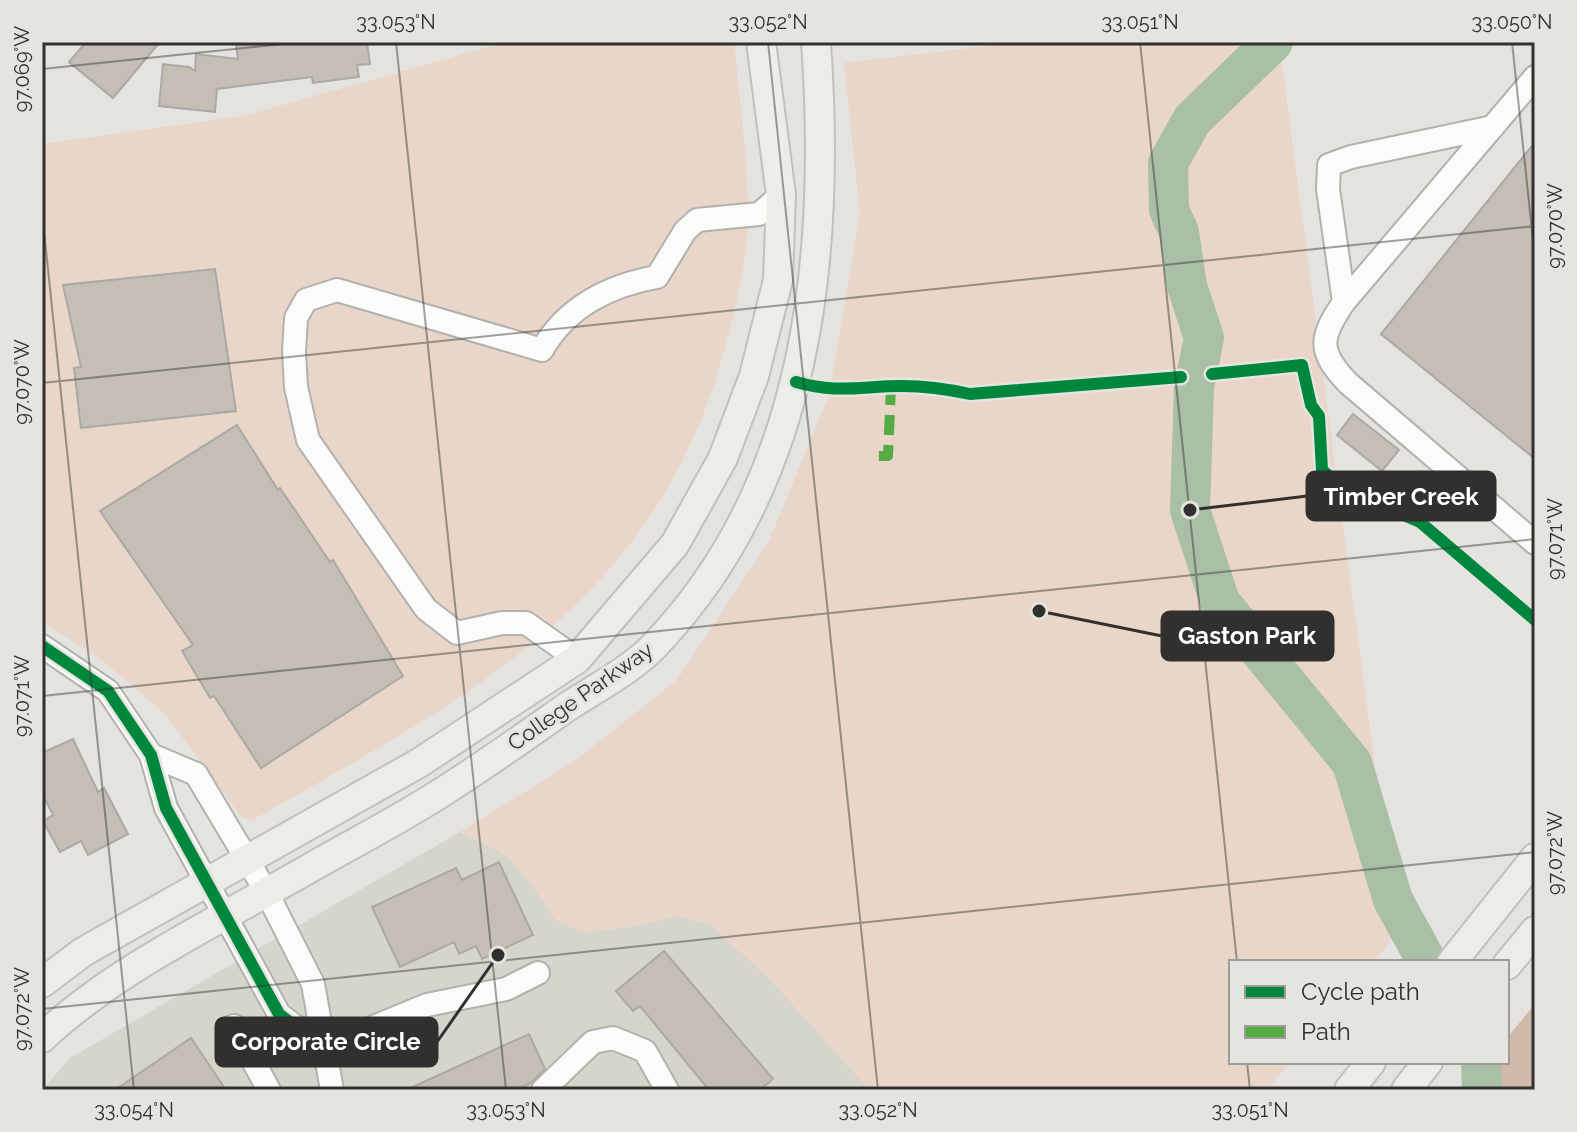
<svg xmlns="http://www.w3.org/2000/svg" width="1577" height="1132" font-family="Raleway,sans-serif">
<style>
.built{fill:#d6d5cc}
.green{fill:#e9d6c9}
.forest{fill:#d0b9a9}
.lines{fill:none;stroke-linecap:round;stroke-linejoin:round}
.river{stroke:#a9bfa6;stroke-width:40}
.building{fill:#c4beb4;stroke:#aaa9a6;stroke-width:2}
.minor-casing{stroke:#b2b1ae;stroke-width:26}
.major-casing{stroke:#c1c0be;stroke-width:32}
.minor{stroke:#fbfbfa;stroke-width:22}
.major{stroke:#ecede7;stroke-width:28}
.quiet{stroke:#54ab44;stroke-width:10;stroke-dasharray:20 10;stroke-linecap:butt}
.cycleway-casing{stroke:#e5e4de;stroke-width:17}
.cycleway{stroke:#00873e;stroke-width:12}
.ticks{fill:none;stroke:#31302e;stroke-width:2;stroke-opacity:0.45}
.labels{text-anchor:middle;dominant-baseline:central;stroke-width:6;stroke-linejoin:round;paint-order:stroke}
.street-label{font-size:22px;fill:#31302e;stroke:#e5e4de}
.leader{fill:none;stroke:#31302e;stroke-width:3}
.callout-dot{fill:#31302e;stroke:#e5e4de;stroke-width:3}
.callout{fill:#31302e;stroke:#31302e;stroke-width:3}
.callout-label{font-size:24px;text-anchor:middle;font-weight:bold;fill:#fff}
.neatline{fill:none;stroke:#31302e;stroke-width:3}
.ticks-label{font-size:20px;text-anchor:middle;fill:#31302e}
</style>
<rect width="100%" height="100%" fill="#e4e3df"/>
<path class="built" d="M460 832 505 854 532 884 555 919 583 932 636 926 677 916 710 924 770 979 870 1090H42L70 1058Z"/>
<path class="green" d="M506 42H734C739 98 748 155 748 211 749 255 737 301 726 343 661 601 465 699 251 821L240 815 165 714 98 657 42 622V144L243 116Z
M1021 42H1279L1397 932 1374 962H1231V1062H1290L1267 1090H870L770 979 710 924 677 916 636 926 583 932 555 919 532 884 505 854 460 832 575 761 677 680 769 541 829 395 860 214 844 63Z"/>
<path class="forest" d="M1535 1004V1090H1465L1488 1062H1507V1038Z"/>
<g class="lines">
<path class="river" d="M1273 42 1192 120 1168 163 1169 210 1179 232 1187 286 1204 338 1194 387 1190 510 1220 602 1352 763 1393 900 1427 962
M1481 1062 1482 1090"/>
</g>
<path class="building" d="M86 42H160L113 98 69 62Z
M259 42H367L370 64 357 65 359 77 313 83 312 77 217 89 215 112 159 106 163 64 189 67 195 71 196 54 238 59 236 45Z
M1535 142V459L1381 334Z
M215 269 236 411 81 428 74 368 81 367 63 285Z
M1353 414 1399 450 1382 471 1337 435Z
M237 425 278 490 280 488 330 562 333 560 403 676 261 768 214 696 210 698 182 651 193 645 100 511Z
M73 739 98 792 104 788 128 834 88 855 81 841 60 852 43 821 53 815 42 793V753Z
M499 862 533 935 482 959 476 946 459 954 454 942 400 967 372 907 456 868 462 880Z
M664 951 773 1079 760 1090H709L640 1006 633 1011 616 991Z
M529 1034 545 1069 531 1083 515 1090H406Z
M191 1038 226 1090H115Z"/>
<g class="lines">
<g class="minor-casing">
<path id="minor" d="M1535 77 1344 302C1320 337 1317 351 1348 383L1535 543
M1344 302 1328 189 1329 165 1351 157 1493 127
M42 646 108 691 151 755 166 808 279 1014 323 1048
M577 659 526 623H502L457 633 426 609 308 440 296 387 294 351 296 318 306 300 337 290 542 350C566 307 610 285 657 277L685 231 697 220 759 214 781 195
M151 755 196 774 267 893 313 984 332 1090
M234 1026 269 1090
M323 1048 427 1005 506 989 538 973
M543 1090 593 1042 613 1038 645 1051 667 1090"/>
</g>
<g class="major-casing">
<path id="major" d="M1452 962 1535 858
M1507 965 1535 931
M42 983 83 952 419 763 577 659 675 544 723 458 754 376 778 280 781 195 761 42
M42 1038C116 968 222 919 310 868 355 842 403 818 447 789 488 763 527 735 567 707 596 688 633 669 657 643 810 481 831 255 816 42
M1349 1090 1371 1062
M1406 1090 1428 1062"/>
</g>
<use href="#minor" class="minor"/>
<use href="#major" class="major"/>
<path class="quiet" d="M879 456H888L891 387"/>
<g class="cycleway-casing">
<path id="cycleway" d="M1212 374 1302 365 1311 405 1319 416 1322 470 1346 490 1420 522 1535 620
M796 382C837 394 862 386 902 386 925 386 947 389 970 394L1181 377
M42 646 108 691 151 755 166 808 279 1014 323 1048"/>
</g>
<use href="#cycleway" class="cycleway"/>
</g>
<path class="ticks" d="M396 42 506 1090M768 42 878 1090M1140 42 1237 962M1512 42 1535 259M42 69 303 42M42 212 134 1090M42 383 1535 226M42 696 1535 539M42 1009 1535 852M1247 1062 1250 1090"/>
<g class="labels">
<g class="street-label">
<text transform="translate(580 696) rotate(-35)">College Parkway</text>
</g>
</g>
<path class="leader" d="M1190 510L1307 496M1039 611L1162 636M498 955L437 1042"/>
<g class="callout-dot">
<circle cx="1190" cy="510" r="8"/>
<circle cx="1039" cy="611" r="8"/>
<circle cx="498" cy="955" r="8"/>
</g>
<g class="callout">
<rect x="1307" y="472" width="188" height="48" rx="8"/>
<rect x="1162" y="612" width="171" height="48" rx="8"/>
<rect x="216" y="1018" width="221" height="48" rx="8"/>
</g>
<g class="callout-label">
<text x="1401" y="505">Timber Creek</text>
<text x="1247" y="644">Gaston Park</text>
<text x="326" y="1050">Corporate Circle</text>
</g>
<rect width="1577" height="1132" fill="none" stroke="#e5e4de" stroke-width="88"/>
<rect x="1229" y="960" width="280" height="104" fill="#e5e4de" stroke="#9d9c98" stroke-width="2"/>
<rect x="1245" y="986" width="40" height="12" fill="#00873e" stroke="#9d9c98" stroke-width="2"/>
<text x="1301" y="1000" font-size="24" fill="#31302e">Cycle path</text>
<rect x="1245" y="1026" width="40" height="12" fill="#54ab44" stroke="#9d9c98" stroke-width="2"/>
<text x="1301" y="1040" font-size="24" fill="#31302e">Path</text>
<rect x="44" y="44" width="1489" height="1044" class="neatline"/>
<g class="ticks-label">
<text x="396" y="29">33.053°N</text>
<text x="768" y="29">33.052°N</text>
<text x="1140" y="29">33.051°N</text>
<text x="1512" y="29">33.050°N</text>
<text transform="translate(22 69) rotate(-90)" y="7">97.069°W</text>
<text transform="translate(1555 226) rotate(-90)" y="7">97.070°W</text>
<text transform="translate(22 382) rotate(-90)" y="7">97.070°W</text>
<text transform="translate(1555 539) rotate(-90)" y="7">97.071°W</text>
<text transform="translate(22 696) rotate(-90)" y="7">97.071°W</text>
<text transform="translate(1555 853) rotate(-90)" y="7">97.072°W</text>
<text transform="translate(22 1009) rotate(-90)" y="7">97.072°W</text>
<text x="134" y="1117">33.054°N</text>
<text x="506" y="1117">33.053°N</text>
<text x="878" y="1117">33.052°N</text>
<text x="1250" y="1117">33.051°N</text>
</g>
</svg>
